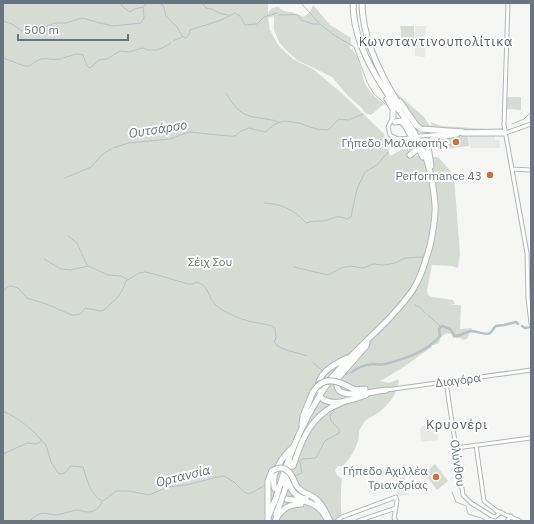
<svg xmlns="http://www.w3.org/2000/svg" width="534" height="524" font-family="'IBM Plex Sans',sans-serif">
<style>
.built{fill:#e7e8e7}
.green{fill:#d6dbd4}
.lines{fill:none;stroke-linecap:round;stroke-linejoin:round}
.stream{stroke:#b8c0c6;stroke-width:1}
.river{stroke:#b8c0c6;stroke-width:2.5}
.secondary-casing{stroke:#b1b5ba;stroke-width:5}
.highway-casing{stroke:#b3b6b9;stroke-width:7}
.secondary{stroke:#fff;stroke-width:3}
.highway{stroke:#fff;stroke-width:5}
.highway-bridge-casing{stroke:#b3b6b9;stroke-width:7;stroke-linecap:butt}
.highway-bridge{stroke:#fff;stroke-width:5}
.poi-dot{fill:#d16f3a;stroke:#fff;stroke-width:1.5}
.labels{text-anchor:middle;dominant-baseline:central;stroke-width:4;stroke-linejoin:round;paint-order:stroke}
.poi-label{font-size:12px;fill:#697482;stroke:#fff;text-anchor:end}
.park-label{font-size:12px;fill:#697a67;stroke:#fff}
.street-label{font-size:12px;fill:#697482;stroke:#fff}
.neighbourhood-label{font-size:13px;letter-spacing:1px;fill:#565e68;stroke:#fff}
.water-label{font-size:13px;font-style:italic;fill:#65747e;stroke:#fff}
</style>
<rect width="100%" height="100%" fill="#f6f7f4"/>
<path class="built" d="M415 26H426L425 57 415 56Z
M469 135 495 136V140H499L500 148H470Z
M436 424 438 440 421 442 420 430 422 426Z
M403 474H404L409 495 398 496 393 484Z"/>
<path class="green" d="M3 3H268V13L272 8 278 7 284 11 292 12 304 17 310 12 313 5 330 25 351 38 350 48C361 57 360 70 365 83 369 92 376 98 384 104L371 115 365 113 361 107 348 96 332 77 297 60 286 50 279 42 274 30V16L268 18 270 30 278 45 293 59 313 69 345 96 384 134 390 156 401 150 410 148V154L421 157 430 148 433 157H438L450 170 454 177 460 254 458 268 451 266 432 265 427 290 428 295 432 297 453 300 455 304 450 305H461L460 329 472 328 467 339 463 340 460 338H453L451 334 446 333 441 337 439 343 434 345 430 344 432 347C414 359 398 372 380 381L389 383 399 379C398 393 390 404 378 413 374 416 366 418 363 424 357 432 360 433 358 441 355 450 350 459 343 466H338L335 470 337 475 342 479C341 489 340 507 342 516L336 519 334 521H3Z
M400 26H414V40H399V38H401V31Z
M392 89 424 117 430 126 432 125 430 122 442 126 502 130 459 131 422 129 396 97Z
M507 97H521V110L507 109Z
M468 135 469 146 446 149 444 138Z
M435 464 448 481 437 490 424 473Z"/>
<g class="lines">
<path class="stream" d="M120 3 122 6 130 12 134 9 143 7
M160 3 163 5 166 16 177 27 182 36 186 38 189 35 190 30 221 20 235 13 240 16 245 25 257 24 264 17 277 13
M202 3 206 8 212 9 219 13 228 15
M301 3 319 23
M279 15C286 15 291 14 298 15L301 20 313 24H320L334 35 354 47 367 82 374 94 391 109
M3 21 12 24 22 31 43 28 55 23H66L82 18 100 23 113 26 141 23 144 18 143 7 147 3
M173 41 182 37
M3 58 25 66H30C43 54 46 61 61 59
M63 58 76 54 83 55 87 66 90 68 99 60 107 59 120 51 129 52 142 48 149 50H157L164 47 171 43
M226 93C229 97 231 102 235 106 247 121 263 116 279 122
M512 124 524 119 531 112
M113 148 128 143 170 139 189 132 228 136H235L241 131 249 128 265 132 275 124 284 121 299 123 316 129 328 130 339 119 348 120 363 114
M65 178 91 167 103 154 111 149
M264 203C280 203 295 210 306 223 312 221 316 221 322 221 333 221 334 213 347 219L351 217 357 189 365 172 377 165 388 152
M68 236 77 243 87 265
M44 259 61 269 71 270 88 266 108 275 121 276 128 280
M294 267 328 275 341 268 350 266 363 268 373 264 384 265 395 263 405 258 423 257
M3 290H5L7 287 12 286 18 288 27 298 46 304 72 315C79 315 82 314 85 308L100 311 104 310 117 298 123 289 126 281 139 273 145 272 154 274 188 284H192L197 282C211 287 207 299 218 307 226 313 244 321 253 322 259 323 265 324 272 326L275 328 276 338 274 342C280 351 297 352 307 356
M415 305 421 308 425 313
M427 314 441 327
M313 363 323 371
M344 375 352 372
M3 411C14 416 24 423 33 431 38 435 40 441 46 445L51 462 59 474 65 473 71 466 83 467C87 479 90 496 103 501L116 491H129L149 495 168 487 186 485 218 477 224 476 234 482 244 492 249 494 264 486
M3 454 27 443 37 444 41 441
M295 476 302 473 300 462 302 459 316 458 325 441 339 433V429L331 421 330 415 336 409 349 402
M452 492 456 502 466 506 468 514 481 518 486 521H491
M30 521C43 506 50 518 61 514 66 513 71 511 76 510 78 510 81 511 82 511 92 514 98 510 102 502"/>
<path class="river" d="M522 326 525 328 531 327
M352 372C358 367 365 365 372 364 376 364 381 365 385 364 404 359 427 352 440 336L439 329 442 326 450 329 455 336C461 336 465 332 471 331 476 331 487 336 490 333 492 332 493 328 496 326L504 325 516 322 518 324"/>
<g class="secondary-casing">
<path id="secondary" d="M508 3 504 125 527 253 528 298 531 323
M393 117 388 127 390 135 398 139 411 138
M461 132 502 131 505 133
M462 134H503L531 124
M420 136 445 134
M512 169 531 170
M446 382 463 495 471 503 492 516 495 517 501 512
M386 390 531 370
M476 445 484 501 497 511 520 521
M456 448 531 438
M337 521 342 517 396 497 397 501 394 518 396 521
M358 521 396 508
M507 521 511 516"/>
</g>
<g class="highway-casing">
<path id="highway" d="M362 3C362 39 381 76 400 106
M387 99 393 109V117
M400 102 416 125 421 129 463 132
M395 122 401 121 405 125 423 157
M410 155 415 151 416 144
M431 166 428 146 430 141 435 138 457 134
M367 343 366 346 338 378C329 404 373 391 386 390
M343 384 355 390 365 389
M318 390C317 373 333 365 347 358
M323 399C335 407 353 399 366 395
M302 425 303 416 313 392
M292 448C280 459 262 486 284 498 288 500 292 500 296 500 311 501 320 506 327 519
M293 466C300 445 307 424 327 410 333 406 340 404 347 400
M289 480C290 491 296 497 306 499
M295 483C300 493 308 493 316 499 323 505 326 513 330 521
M284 484 291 462
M278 491C290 451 306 413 331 379 355 347 392 322 414 288 422 275 426 260 430 246 433 232 436 218 435 204 433 179 427 153 414 132 405 117 394 104 385 90 368 65 353 33 353 3
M283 495 288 481
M276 514 281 501
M269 515 276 498
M268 520V481L272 471
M275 521C280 510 289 504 301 504"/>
</g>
<use href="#secondary" class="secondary"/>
<use href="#highway" class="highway"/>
<g class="highway-bridge-casing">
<path id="highway-bridge" d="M313 392C320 380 330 378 343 384
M272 471C284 463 291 472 295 483
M276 498 278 491
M281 501 283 495"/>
</g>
<use href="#highway-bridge" class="highway-bridge"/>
</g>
<g class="poi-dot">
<circle cx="456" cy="142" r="4"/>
<circle cx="490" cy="175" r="4"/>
<circle cx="436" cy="477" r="4"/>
</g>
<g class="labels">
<g class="poi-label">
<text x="448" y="142">Γήπεδο Μαλακοπής</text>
<text x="482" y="175">Performance 43</text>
<text x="428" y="470">Γήπεδο Αχιλλέα<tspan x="428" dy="14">Τριανδρίας</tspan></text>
</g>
<g class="park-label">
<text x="210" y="261">Σέιχ Σου</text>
</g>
<g class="street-label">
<text transform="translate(458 380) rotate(-7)">Διαγόρα</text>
<text transform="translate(458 463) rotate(82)">Ολύνθου</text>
</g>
<g class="neighbourhood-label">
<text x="436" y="41">Κωνσταντινουπολίτικα</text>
<text x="457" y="424">Κρυονέρι</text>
</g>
<g class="water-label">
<text transform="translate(158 129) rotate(-9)">Ουτσάρσο</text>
<text transform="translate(183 476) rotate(-14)">Ορτανσία</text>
</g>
</g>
<rect width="534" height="524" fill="none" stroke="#697482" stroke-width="8"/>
<path d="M18 34v6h110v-6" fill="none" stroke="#697482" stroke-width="2"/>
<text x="24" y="34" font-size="12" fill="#697482" stroke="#ffffff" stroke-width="3" paint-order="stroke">500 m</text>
</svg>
